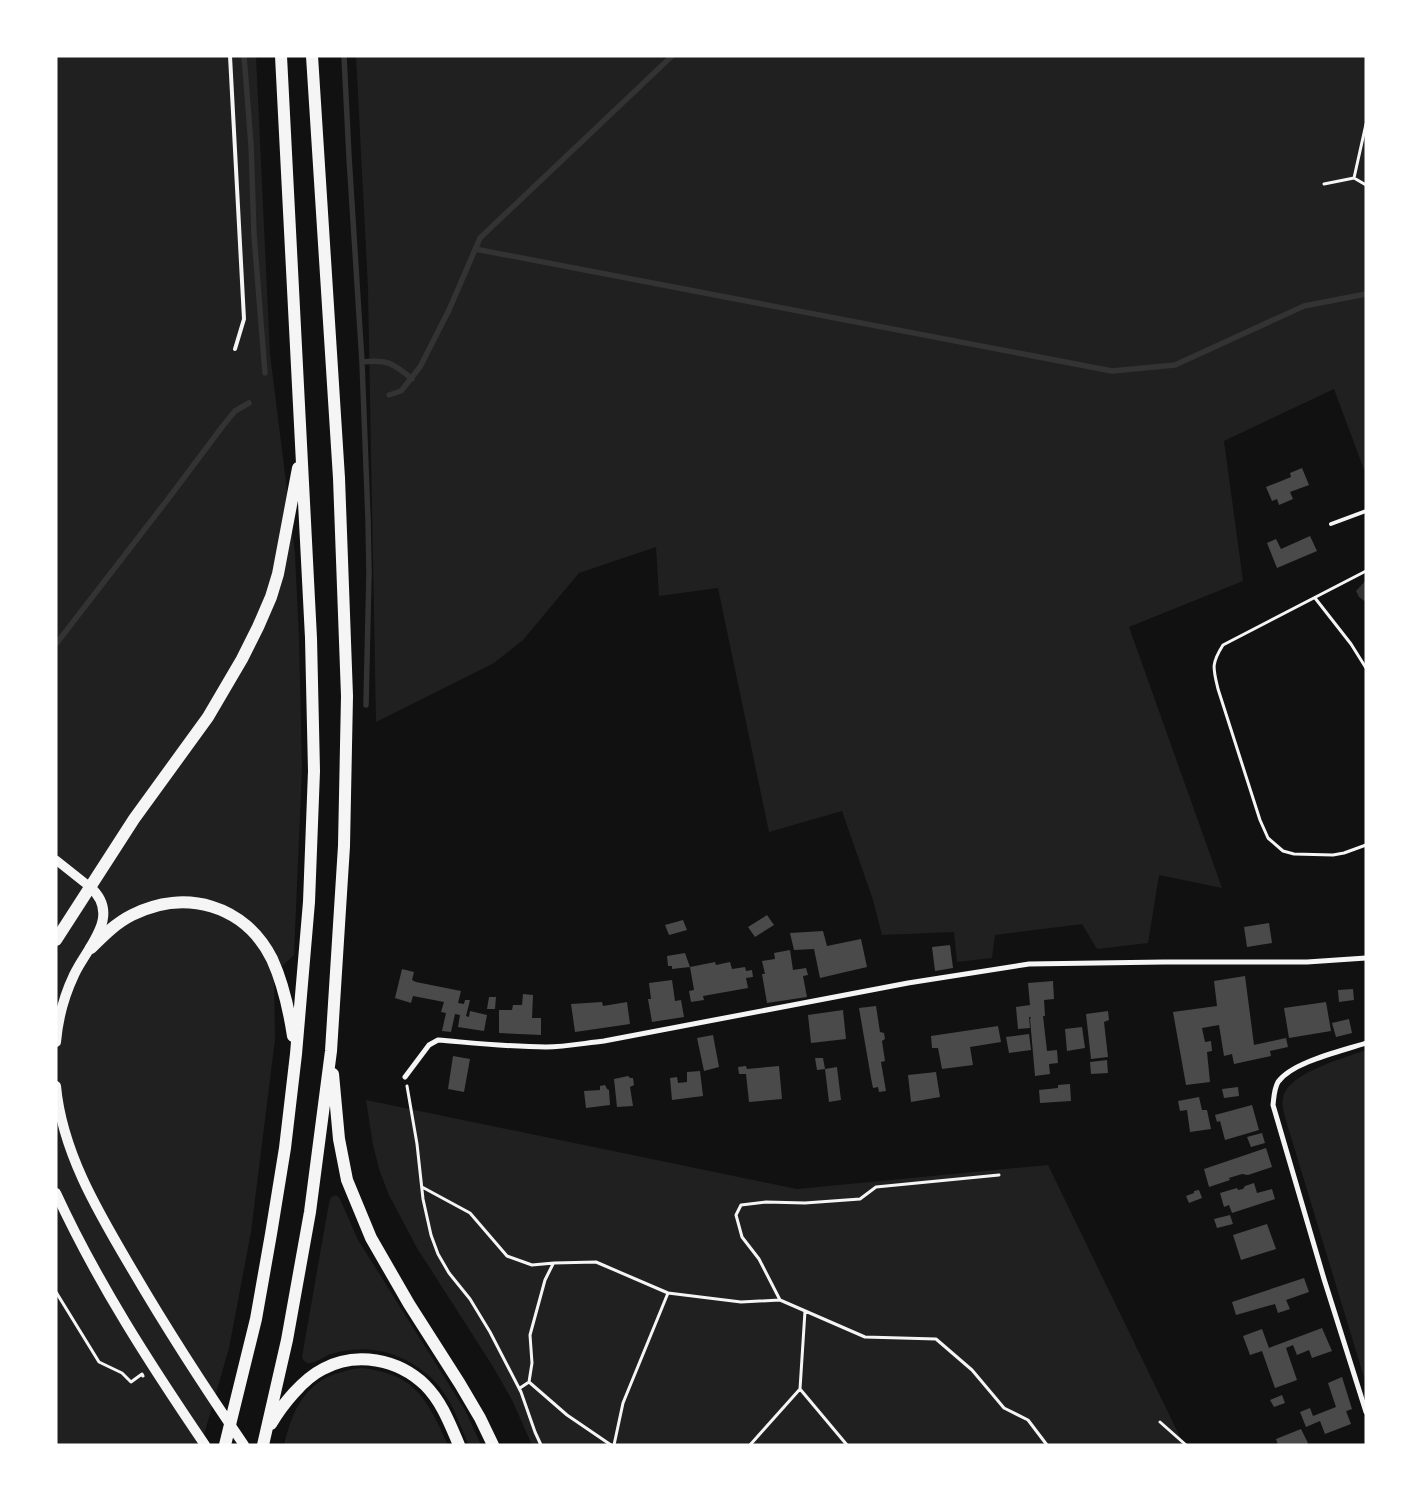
<svg xmlns="http://www.w3.org/2000/svg" width="1422" height="1501" font-family="Arial,sans-serif">
<style>
.green{fill:#202020}
.water{fill:#333}
.lines{fill:none;stroke-linecap:round;stroke-linejoin:round}
.stream{stroke:#333;stroke-width:5.5}
.building{fill:#4a4a4a}
.path{stroke:#f5f5f5;stroke-width:3}
.service{stroke:#f5f5f5;stroke-width:4}
.minor{stroke:#f5f5f5;stroke-width:5}
.tertiary{stroke:#f5f5f5;stroke-width:9}
.secondary{stroke:#f5f5f5;stroke-width:10}
.primary{stroke:#f5f5f5;stroke-width:12}
</style>
<rect width="100%" height="100%" fill="#111"/>
<path class="green" d="M56 56H256L270 354 295 554 299 639 302 768 294 955 274 974 275 1039 251 1232 229 1348 201 1445H56Z
M356 56H1366V475L1334 389 1224 441 1243 581 1129 627 1222 888 1159 875 1148 943 1097 949 1082 924 995 935 992 958 957 962 954 932 882 935 873 900 842 811 769 832 718 588 659 596 656 547 579 573 523 640 494 663 376 722 368 288Z
M1366 1050V1384L1284 1114C1283 1109 1282 1103 1283 1098 1287 1073 1345 1058 1366 1050Z
M366 1100 797 1189 1048 1165 1181 1439V1445H532L512 1400 492 1365 417 1248 389 1195 380 1172 373 1145Z
M336 1195 340 1199 358 1240 465 1410 481 1445H469C461 1429 456 1411 446 1396 431 1371 402 1354 374 1350 358 1348 343 1350 328 1355 323 1358 316 1362 311 1363 306 1364 304 1361 302 1357L329 1203 331 1197Z
M361 1368C416 1374 427 1399 448 1445H284C295 1399 312 1374 361 1368Z"/>
<path class="water" d="M1366 580V602L1359 597 1356 591Z"/>
<g class="lines">
<path class="stream" d="M244 56 251 145 254 235 265 373
M344 56 349 157 362 362 368 519 369 573 366 705
M475 249 1112 371 1175 365 1304 306 1366 294
M362 362C387 359 393 363 412 379
M389 395 401 391 420 367 449 310 480 238 672 56
M56 644 168 499 222 427 235 411 249 403"/>
</g>
<path class="building" d="M1302 468 1309 485 1290 492 1293 499 1279 505 1277 499 1272 501 1266 487 1291 477 1290 473Z
M1310 536 1317 551 1277 568 1267 543 1276 539 1281 549Z
M767 915 774 925 755 937 748 927Z
M683 920 687 930 669 935 665 925Z
M1269 923 1272 943 1247 947 1244 927Z
M823 931 827 946 861 939 867 967 820 978 814 949 794 950 790 933Z
M950 945 953 968 935 971 932 947Z
M790 950 793 970 806 968 808 975 803 976 807 997 767 1003 762 974H765L762 961 775 959 774 953Z
M685 953 690 967 715 962 716 965 730 962 732 969 745 967 746 971 752 970 753 977 746 978 748 988 703 996 704 1000 691 1002 689 991 694 990 690 967 672 969V966H668L667 956Z
M402 969 414 972 412 980 416 982 461 991 458 1003 464 1004 465 1000H470L466 1016 469 1017 470 1011 487 1015 484 1031 458 1027 460 1015 455 1014 451 1032 442 1031 446 1013 441 1012 444 1002 413 996 411 1003 395 998Z
M1245 976 1254 1045 1286 1038 1288 1047 1270 1051 1271 1056 1234 1064 1232 1054 1224 1056 1219 1025 1202 1028 1205 1042 1211 1041 1212 1051 1207 1052 1210 1082 1186 1085 1173 1012 1217 1006 1214 981Z
M672 980 675 1001 681 1000 684 1017 652 1022 648 999H651L649 983Z
M1053 981 1054 999 1044 1000 1045 1016H1043L1047 1051 1057 1050 1058 1063 1049 1064 1050 1074 1035 1076 1030 1019 1031 1017H1029L1030 1028 1018 1029 1016 1007 1030 1005 1028 983Z
M1353 989 1354 1000 1339 1002 1338 990Z
M523 994 533 995 532 1018H541V1035L499 1033V1010H512L513 1005H522Z
M489 997H496L495 1009H487Z
M602 1002 603 1006 627 1002 630 1024 575 1032 571 1004Z
M1326 1002 1331 1031 1289 1038 1284 1008Z
M876 1006 880 1032 884 1033 885 1039 882 1041 885 1061 881 1062 886 1091 879 1092 878 1087 873 1088 871 1078 879 1077 871 1078 859 1008Z
M843 1010 846 1039 811 1043 808 1015Z
M1108 1011 1109 1020 1104 1022 1108 1057 1091 1059 1086 1014Z
M1349 1019 1352 1033 1336 1037 1332 1023Z
M998 1026 1001 1042 970 1047 973 1065 942 1069 938 1048H932L931 1036Z
M1082 1027 1085 1048 1067 1051 1065 1029Z
M1029 1034 1031 1050 1009 1053 1006 1037Z
M713 1035 719 1067 704 1071 697 1038Z
M453 1056 470 1059 464 1092 448 1089Z
M815 1058H823L825 1069 817 1070Z
M1107 1060 1108 1073 1091 1074 1090 1062Z
M746 1066 747 1069 779 1066 782 1099 749 1102 746 1074H739L738 1067Z
M837 1067 841 1100 829 1102 825 1069Z
M700 1071 703 1096 672 1100 670 1078 677 1077 678 1083 687 1082V1072Z
M936 1072 940 1097 911 1102 908 1075Z
M628 1076 630 1078H633L634 1085 630 1087 633 1106 617 1107 614 1079Z
M1070 1084 1071 1101 1040 1103 1039 1090 1058 1088V1085Z
M605 1085 607 1089 609 1090 610 1105 586 1108 584 1091 600 1090V1086Z
M1238 1087 1239 1096 1224 1098 1222 1089Z
M1199 1097 1202 1110H1207L1211 1129 1190 1132 1187 1110 1180 1111 1178 1101Z
M1252 1105 1259 1130 1225 1140 1220 1121 1217 1122 1215 1115Z
M1262 1133 1265 1143 1251 1147 1247 1137Z
M1266 1148 1272 1167 1248 1175 1242 1174 1229 1178 1230 1180 1209 1187 1204 1169Z
M1254 1183 1257 1193 1272 1189 1275 1199 1232 1213 1229 1205 1224 1207 1220 1193 1237 1188 1238 1190 1243 1189 1245 1186Z
M1199 1190 1202 1198 1189 1203 1186 1196 1194 1193V1191Z
M1230 1215 1233 1224 1217 1228 1214 1219Z
M1267 1224 1276 1249 1241 1260 1233 1235Z
M1304 1278 1309 1292 1286 1300 1290 1309 1278 1313 1275 1304 1236 1315 1232 1302Z
M1322 1328 1332 1351 1312 1358 1309 1350 1297 1355 1293 1345 1286 1348 1297 1380 1275 1388 1262 1351 1250 1355 1243 1336 1262 1329 1269 1348Z
M1342 1377 1352 1409 1338 1414 1346 1411 1351 1424 1325 1434 1320 1421 1306 1427 1300 1412 1310 1408 1313 1416 1336 1407 1328 1383Z
M1282 1395 1285 1403 1274 1407 1270 1400Z
M1301 1429 1308 1443 1306 1445H1278L1276 1439Z"/>
<g class="lines">
<path class="path" d="M1354 178 1366 124
M1324 184 1354 178 1366 185
M1366 571 1223 645C1211 664 1213 668 1218 689L1260 820 1268 838 1283 851 1294 854 1333 855 1344 853 1366 845
M1315 598 1351 644 1366 668
M407 1086 417 1144 423 1199 431 1235 438 1254 449 1273 470 1299 490 1332 521 1392 535 1432 541 1445
M422 1187 470 1213 507 1256 532 1265 554 1263 596 1262 668 1293 741 1302 780 1300 865 1337 936 1339 972 1370 1004 1408 1028 1420 1047 1445
M56 1292 99 1362 122 1373 131 1382 142 1374 143 1376
M780 1300 759 1259 742 1237 736 1215 741 1205 766 1202 805 1203 860 1199 876 1187 999 1175
M805 1311 800 1389 847 1445
M529 1382 567 1415 611 1445
M520 1388 529 1382 532 1363 530 1335 545 1280 553 1264
M1160 1422 1186 1445
M614 1445 623 1403 668 1293
M750 1445 800 1389"/>
<path class="service" d="M230 56 244 319 235 349
M1331 524 1366 511"/>
<path class="minor" d="M1366 1043C1342 1051 1292 1062 1278 1082 1274 1089 1274 1097 1273 1105L1324 1279 1366 1412
M405 1077 429 1045 438 1040C474 1043 510 1047 546 1047 565 1047 585 1043 604 1041L908 983 1029 964 1164 962H1307L1366 958"/>
<path class="tertiary" d="M56 860 90 887"/>
<path class="secondary" d="M56 1042C58 1019 64 996 74 975 86 948 123 916 90 887
M56 1086C62 1153 100 1215 133 1271 168 1331 205 1388 244 1445
M56 1193C97 1282 150 1364 205 1445"/>
<path class="primary" d="M56 940 134 819 208 717 242 659 258 627 271 597 278 574 298 468
M91 948C104 935 116 923 132 915 185 888 245 905 272 959 283 983 289 1010 293 1036
M333 1074 339 1139 347 1180 371 1238 409 1304 460 1384 480 1418 493 1445
M271 1424C282 1405 303 1379 323 1369 356 1351 398 1359 425 1385 442 1402 450 1424 459 1445
M225 1445 256 1319 271 1234 285 1148 296 1054 309 902 314 771 311 638 281 56
M263 1445 287 1340 310 1212 331 1051 344 846 347 696 339 478 312 56"/>
</g>
<rect width="1422" height="1501" fill="none" stroke="#ffffff" stroke-width="115"/>
</svg>
